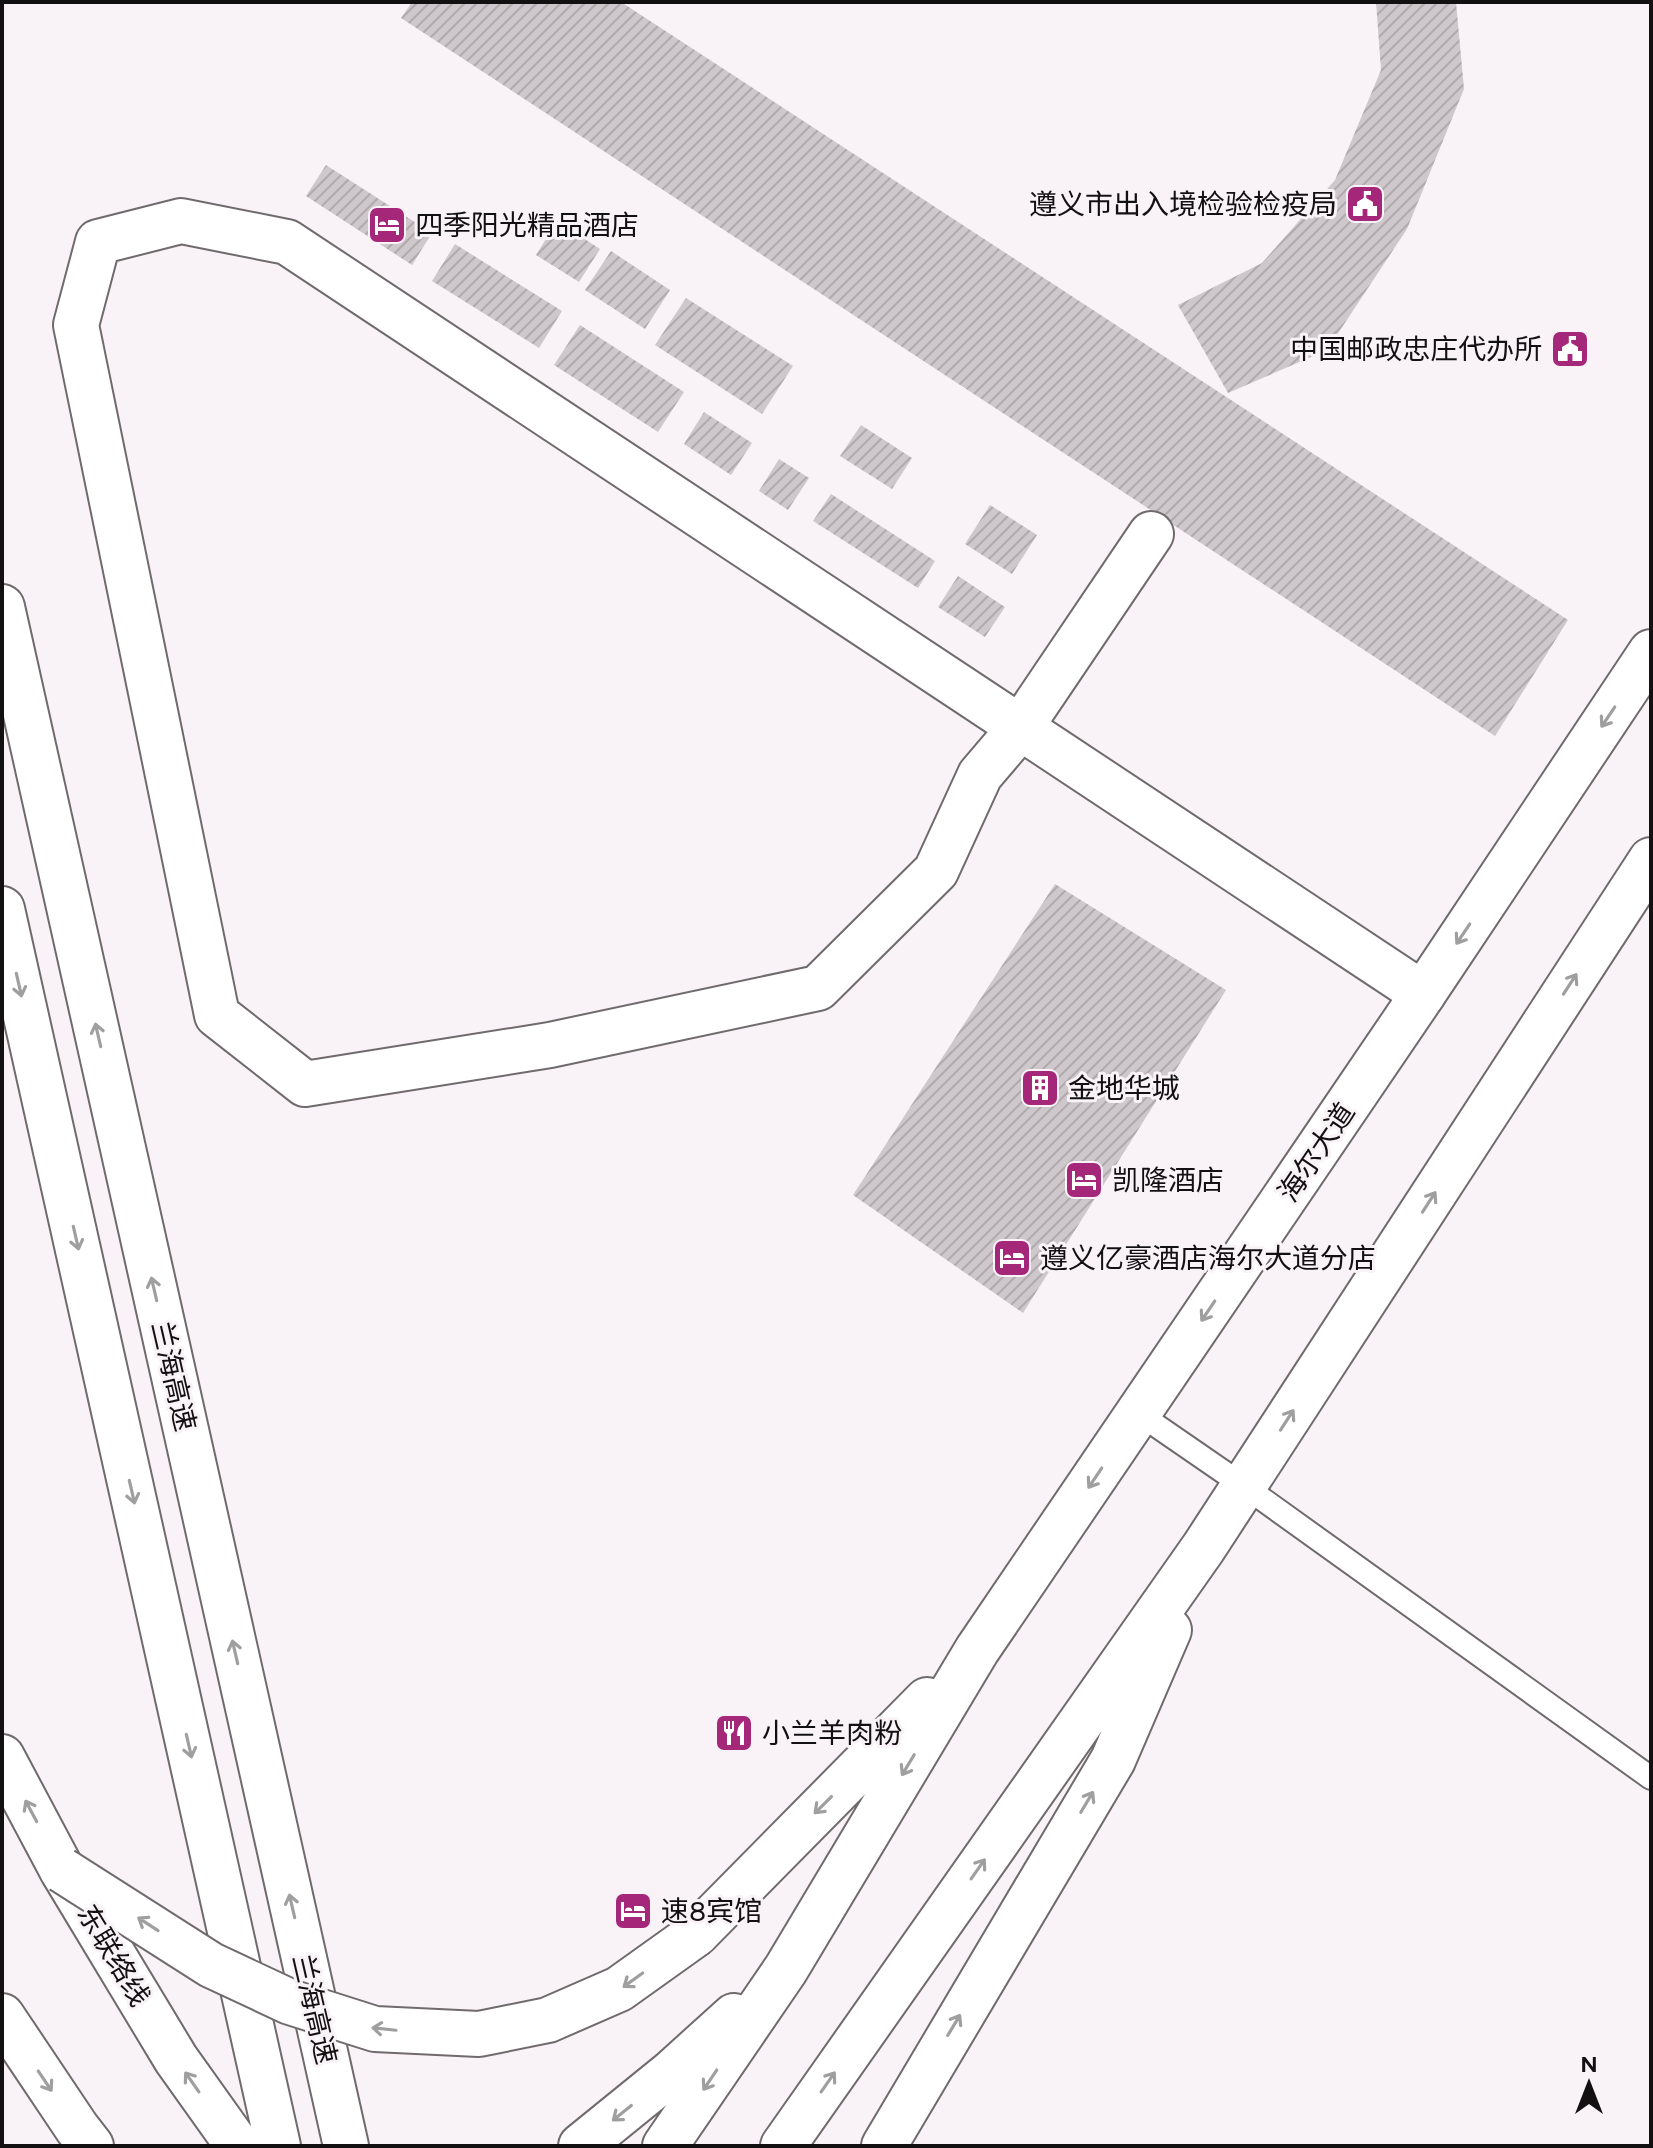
<svg xmlns="http://www.w3.org/2000/svg" width="1653" height="2148" font-family="Figtree,'Noto Sans SC',sans-serif">
<style>
.building{fill:url(#building-hatch)}
.lines{fill:none;stroke-linecap:round;stroke-linejoin:round}
.service-casing{stroke:#706a6d;stroke-width:26}
.minor-casing{stroke:#706a6d;stroke-width:48}
.trunk-casing{stroke:#706a6d;stroke-width:48}
.motorway-casing{stroke:#706a6d;stroke-width:48}
.service{stroke:#fff;stroke-width:22}
.minor{stroke:#fff;stroke-width:44}
.trunk{stroke:#fff;stroke-width:44}
.motorway{stroke:#fff;stroke-width:44}
.trunk-bridge-casing{stroke:#706a6d;stroke-width:48;stroke-linecap:butt}
.trunk-bridge{stroke:#fff;stroke-width:44}
.oneway{stroke:#a09fa0}
.labels{text-anchor:middle;dominant-baseline:central;stroke-width:6;stroke-linejoin:round;paint-order:stroke}
.poi-label{font-size:28px;fill:#121011;stroke:#f9f2f6;text-anchor:start}
.street-label{font-size:28px;fill:#121011;stroke:#f9f2f6}
</style>
<defs>
<pattern id="building-hatch" width="6" height="6" patternUnits="userSpaceOnUse" patternTransform="scale(2)"><rect width="6" height="6" fill="#cec7cb"/><path d="M-1 1l2-2M0 6l6-6M5 7l2-2" fill="none" stroke="#b0aaad"/></pattern>
</defs>
<rect width="100%" height="100%" fill="#f9f2f6"/>
<path class="building" d="M412 2H621L1568 620 1495 736 401 18Z
M1376 2H1456L1464 89 1407 229 1327 350 1228 393 1178 305 1262 263 1335 180 1381 70Z
M326 165 432 233 412 265 306 196Z
M557 221 600 249 579 282 536 255Z
M455 244 562 311 539 348 432 281Z
M611 251 670 290 645 329 585 290Z
M686 298 793 366 762 414 655 345Z
M580 325 684 392 658 432 554 365Z
M704 412 752 443 731 475 684 444Z
M861 425 912 458 892 489 840 456Z
M779 459 809 478 788 510 759 491Z
M831 494 935 561 918 588 813 521Z
M990 505 1037 535 1012 574 965 544Z
M958 576 1005 607 985 637 938 607Z
M1055 884 1226 990 1023 1313 853 1195Z"/>
<g class="lines">
<g class="service-casing">
<path id="service" d="M1138 1413 1244 1486 1651 1778"/>
</g>
<g class="minor-casing">
<path id="minor" d="M1151 534 1020 728 980 775 936 871 818 988 550 1045 305 1084 217 1015 76 325 98 242 181 221 287 242 1423 994"/>
</g>
<g class="trunk-casing">
<path id="trunk" d="M2 1757 62 1870 176 2059 238 2146
M696 1934 927 1700
M2 2016 77 2128 91 2146
M581 2146 671 2073 734 2016
M665 2146 786 1969 977 1650 1423 994 1651 652
M783 2146 1204 1547 1651 860
M884 2146 1113 1760 1169 1630"/>
</g>
<g class="motorway-casing">
<path id="motorway" d="M2 607 346 2146
M2 909 278 2146"/>
</g>
<use href="#service" class="service"/>
<use href="#minor" class="minor"/>
<use href="#trunk" class="trunk"/>
<use href="#motorway" class="motorway"/>
<g class="trunk-bridge-casing">
<path id="trunk-bridge" d="M62 1870 211 1965 290 2002 375 2029 479 2034 548 2020 619 1989 696 1934"/>
</g>
<use href="#trunk-bridge" class="trunk-bridge"/>
</g>
<defs><path id="oneway-shaft" d="M-6 0H5M1.5-3L5.5 0L1.5 3" fill="none" stroke-width="1.6" stroke-linecap="round" stroke-linejoin="round" transform="scale(2)"/></defs>
<g class="oneway">
<use href="#oneway-shaft" transform="translate(1608 717) rotate(124)"/>
<use href="#oneway-shaft" transform="translate(1463 934) rotate(124)"/>
<use href="#oneway-shaft" transform="translate(1570 984) rotate(-57)"/>
<use href="#oneway-shaft" transform="translate(19 985) rotate(77)"/>
<use href="#oneway-shaft" transform="translate(98 1035) rotate(-103)"/>
<use href="#oneway-shaft" transform="translate(1429 1202) rotate(-57)"/>
<use href="#oneway-shaft" transform="translate(76 1238) rotate(77)"/>
<use href="#oneway-shaft" transform="translate(154 1289) rotate(-103)"/>
<use href="#oneway-shaft" transform="translate(1208 1311) rotate(124)"/>
<use href="#oneway-shaft" transform="translate(1287 1420) rotate(-57)"/>
<use href="#oneway-shaft" transform="translate(1095 1478) rotate(124)"/>
<use href="#oneway-shaft" transform="translate(132 1492) rotate(77)"/>
<use href="#oneway-shaft" transform="translate(235 1652) rotate(-103)"/>
<use href="#oneway-shaft" transform="translate(189 1746) rotate(77)"/>
<use href="#oneway-shaft" transform="translate(908 1765) rotate(121)"/>
<use href="#oneway-shaft" transform="translate(1087 1802) rotate(-59)"/>
<use href="#oneway-shaft" transform="translate(823 1805) rotate(135)"/>
<use href="#oneway-shaft" transform="translate(31 1811) rotate(-118)"/>
<use href="#oneway-shaft" transform="translate(978 1869) rotate(-55)"/>
<use href="#oneway-shaft" transform="translate(292 1906) rotate(-103)"/>
<use href="#oneway-shaft" transform="translate(148 1924) rotate(-147)"/>
<use href="#oneway-shaft" transform="translate(633 1980) rotate(144)"/>
<use href="#oneway-shaft" transform="translate(954 2025) rotate(-59)"/>
<use href="#oneway-shaft" transform="translate(384 2029) rotate(-174)"/>
<use href="#oneway-shaft" transform="translate(710 2080) rotate(124)"/>
<use href="#oneway-shaft" transform="translate(45 2081) rotate(56)"/>
<use href="#oneway-shaft" transform="translate(192 2082) rotate(-125)"/>
<use href="#oneway-shaft" transform="translate(828 2082) rotate(-55)"/>
<use href="#oneway-shaft" transform="translate(622 2113) rotate(141)"/>
</g>
<defs>
<g id="civic-square" transform="scale(2)"><rect x="-9" y="-9" width="18" height="18" rx="4" fill="#a4277a" stroke="#f9f2f6"/><path d="M-.6-6.5H3V-4.5H.6V-3L4-1V1h2V6H-6V1h2V-1L-.6-3ZM-1.2 2.5V6h2.4V2.5Z" fill="#fff"/></g>
<g id="hotel-square" transform="scale(2)"><rect x="-9" y="-9" width="18" height="18" rx="4" fill="#a4277a" stroke="#f9f2f6"/><path d="M-6-4.5h1.5V1H6V5H4.5V3h-9V5H-6ZM-4 0a1.8 1.8 0 1 1 3.6 0ZM.5 0V-2.5h3Q6-2.5 6 0Z" fill="#fff"/></g>
<g id="building-square" transform="scale(2)"><rect x="-9" y="-9" width="18" height="18" rx="4" fill="#a4277a" stroke="#f9f2f6"/><path d="M-4-6H4V6H1V3H-1V6H-4ZM-2.5-4.3h1.7v1.8h-1.7ZM.8-4.3h1.7v1.8H.8ZM-2.5-1h1.7V.8h-1.7ZM.8-1h1.7V.8H.8Z" fill="#fff"/></g>
<g id="restaurant-square" transform="scale(2)"><rect x="-9" y="-9" width="18" height="18" rx="4" fill="#a4277a" stroke="#f9f2f6"/><path d="M-5-6h1v4h1v-4h1v4h1v-4h1v5L-1.5 .5V6h-2V.5L-5-1ZM5-6V6H3V1.5H1.5Q1.5-4 5-6Z" fill="#fff"/></g>
</defs>
<g fill-rule="evenodd">
<use href="#civic-square" x="1365" y="204"/>
<use href="#hotel-square" x="387" y="225"/>
<use href="#civic-square" x="1570" y="349"/>
<use href="#building-square" x="1040" y="1088"/>
<use href="#hotel-square" x="1084" y="1180"/>
<use href="#hotel-square" x="1012" y="1258"/>
<use href="#restaurant-square" x="734" y="1733"/>
<use href="#hotel-square" x="633" y="1911"/>
</g>
<g class="labels">
<g class="poi-label">
<text x="1337" y="204" text-anchor="end">遵义市出入境检验检疫局</text>
<text x="415" y="225">四季阳光精品酒店</text>
<text x="1542" y="349" text-anchor="end">中国邮政忠庄代办所</text>
<text x="1068" y="1088">金地华城</text>
<text x="1112" y="1180">凯隆酒店</text>
<text x="1040" y="1258">遵义亿豪酒店海尔大道分店</text>
<text x="762" y="1733">小兰羊肉粉</text>
<text x="661" y="1911">速8宾馆</text>
</g>
<g class="street-label">
<text transform="translate(1316 1152) rotate(-56)">海尔大道</text>
<text transform="translate(174 1376) rotate(77)">兰海高速</text>
<text transform="translate(114 1955) rotate(59)">东联络线</text>
<text transform="translate(315 2009) rotate(77)">兰海高速</text>
</g>
</g>
<rect width="1653" height="2148" fill="none" stroke="#121011" stroke-width="8"/>
<g transform="translate(1589 2084)" stroke="#f9f2f6" stroke-width="6" paint-order="stroke">
<path d="M0-6L14 30L0 20L-14 30Z" fill="#121011"/>
<text y="-12" font-size="22" font-weight="bold" text-anchor="middle" fill="#121011">N</text>
</g>
</svg>
